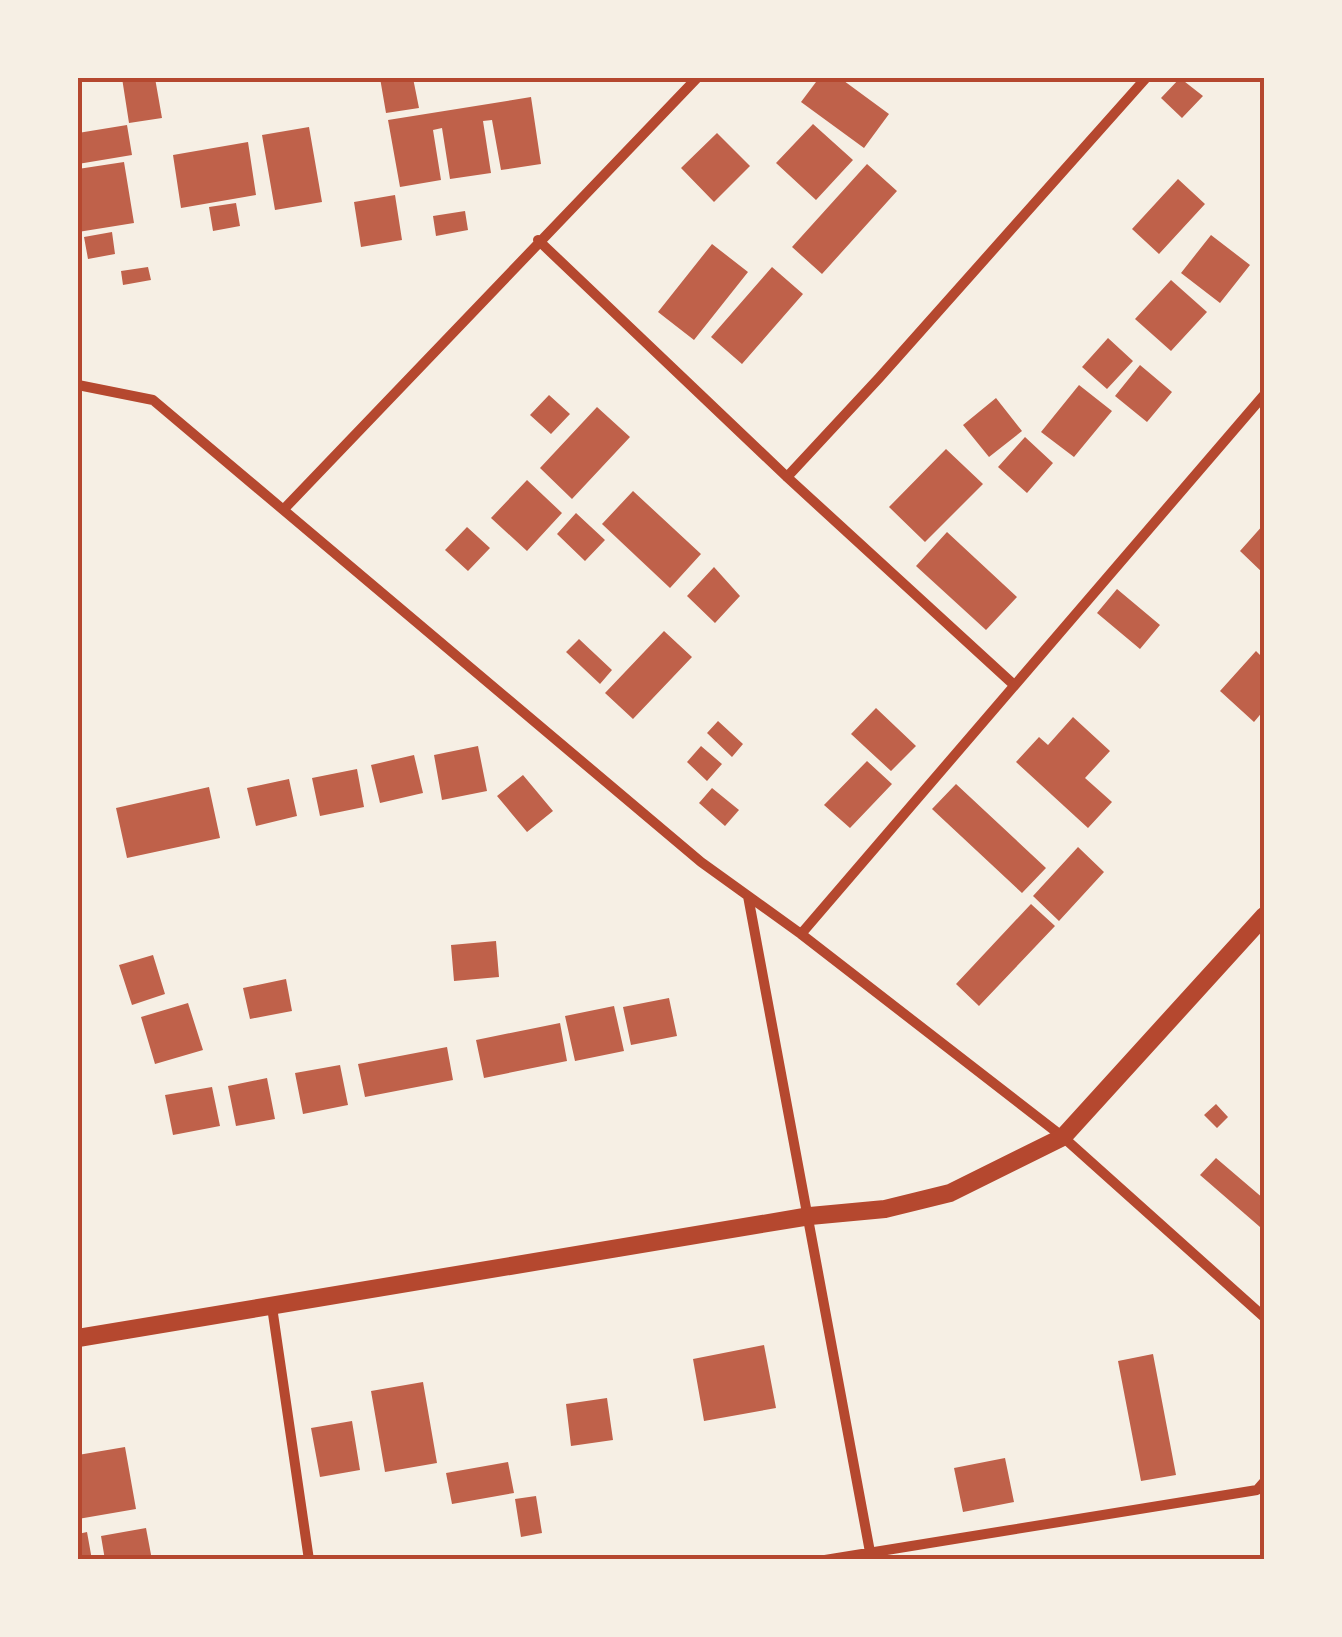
<svg xmlns="http://www.w3.org/2000/svg" width="1342" height="1637" font-family="'Work Sans',sans-serif">
<style>
.building{fill:#bf614a}
.lines{fill:none;stroke-linecap:round;stroke-linejoin:round}
.minor{stroke:#b5482f;stroke-width:10}
.tertiary{stroke:#b5482f;stroke-width:18}
.neatline{fill:none;stroke:#b5482f;stroke-width:4}
</style>
<rect width="100%" height="100%" fill="#f6efe4"/>
<path class="building" d="M122 78H155L162 118 129 123Z
M380 78H413L419 108 386 113Z
M819 78H840L889 114 864 148 801 102Z
M1180 78 1203 96 1182 118 1161 98Z
M531 97 541 164 501 170 492 120 483 121 491 173 450 179 442 128 433 130 441 180 400 187 388 120Z
M813 124 853 160 816 200 776 163Z
M127 125 132 155 78 164V133Z
M309 127 322 202 275 210 262 135Z
M717 133 750 166 714 202 681 168Z
M248 142 256 195 181 208 173 155Z
M124 162 134 223 78 232V169Z
M867 164 897 191 822 274 792 247Z
M1178 179 1205 204 1159 254 1132 229Z
M395 195 402 240 361 247 354 202Z
M236 203 240 226 213 231 209 207Z
M465 211 468 230 436 236 433 216Z
M112 232 115 254 88 259 84 237Z
M1211 235 1250 265 1220 303 1181 273Z
M712 244 748 272 694 340 658 312Z
M148 267 151 280 123 285 121 271Z
M772 267 803 294 742 364 711 337Z
M1171 280 1207 312 1171 351 1135 319Z
M1108 338 1133 361 1107 389 1082 367Z
M1140 365 1172 392 1147 422 1115 396Z
M1079 385 1112 411 1074 457 1041 432Z
M549 395 570 414 551 434 530 415Z
M996 398 1022 431 989 457 963 425Z
M597 407 630 437 572 499 540 468Z
M1025 437 1053 463 1027 493 998 467Z
M946 449 983 484 925 542 889 507Z
M527 480 562 513 527 551 491 518Z
M633 491 701 554 670 588 602 524Z
M576 513 605 540 585 561 557 534Z
M1264 524V574L1240 551Z
M467 527 490 548 468 571 445 550Z
M947 532 1017 597 986 630 916 566Z
M714 567 740 596 715 623 687 596Z
M1117 589 1160 625 1140 649 1097 613Z
M664 631 692 657 633 719 605 693Z
M579 639 612 670 600 684 566 652Z
M1256 651 1264 659V710L1254 722 1220 691Z
M876 708 916 746 891 771 851 734Z
M1073 717 1110 751 1085 778 1112 802 1088 828 1016 762 1039 737 1048 745Z
M718 721 743 744 732 757 707 733Z
M478 746 487 791 442 800 434 755Z
M701 746 722 764 707 781 687 762Z
M414 755 423 793 380 803 371 765Z
M867 761 892 784 850 828 824 805Z
M357 769 364 807 320 816 312 778Z
M523 775 553 811 527 832 497 796Z
M289 779 297 816 256 826 247 788Z
M956 784 1046 868 1022 893 932 809Z
M209 787 220 838 127 858 116 808Z
M712 788 739 810 725 826 699 803Z
M1078 847 1104 872 1059 921 1033 896Z
M1031 904 1055 926 979 1006 956 984Z
M496 941 499 977 454 981 451 945Z
M153 955 165 994 132 1005 119 965Z
M286 979 292 1011 250 1019 243 988Z
M669 998 677 1036 631 1045 623 1007Z
M188 1003 203 1050 155 1064 141 1017Z
M614 1006 624 1051 575 1061 565 1016Z
M560 1023 567 1061 484 1078 476 1040Z
M447 1047 453 1080 365 1097 358 1064Z
M340 1065 348 1105 303 1114 295 1073Z
M267 1078 275 1119 236 1126 228 1086Z
M212 1087 220 1126 173 1135 165 1095Z
M1216 1104 1228 1117 1217 1128 1204 1115Z
M1216 1158 1264 1199V1223L1260 1227 1200 1175Z
M764 1345 776 1408 704 1421 693 1359Z
M1153 1354 1176 1475 1141 1481 1118 1361Z
M423 1382 437 1463 385 1472 371 1391Z
M607 1398 613 1440 571 1446 566 1404Z
M352 1421 360 1470 320 1477 311 1428Z
M125 1447 136 1509 78 1519V1455Z
M1005 1458 1014 1502 963 1512 954 1468Z
M508 1462 514 1493 452 1504 446 1473Z
M536 1496 542 1533 521 1537 515 1499Z
M146 1528 152 1560H105L101 1536Z
M87 1532 92 1560H78V1534Z"/>
<g class="lines">
<path class="minor" d="M538 240 787 477 1013 684
M78 385 153 400 701 862 801 934 1063 1137 1264 1317
M787 477 879 378 1146 78
M285 508 697 78
M748 896 870 1552
M801 934 1264 395
M272 1307 309 1560
M825 1560 1257 1490 1264 1482"/>
<path class="tertiary" d="M78 1338 810 1216 885 1209 950 1193 1063 1137 1264 916"/>
</g>
<rect width="1342" height="1637" fill="none" stroke="#f6efe4" stroke-width="160"/>
<rect x="80" y="80" width="1182" height="1477" class="neatline"/>
</svg>
